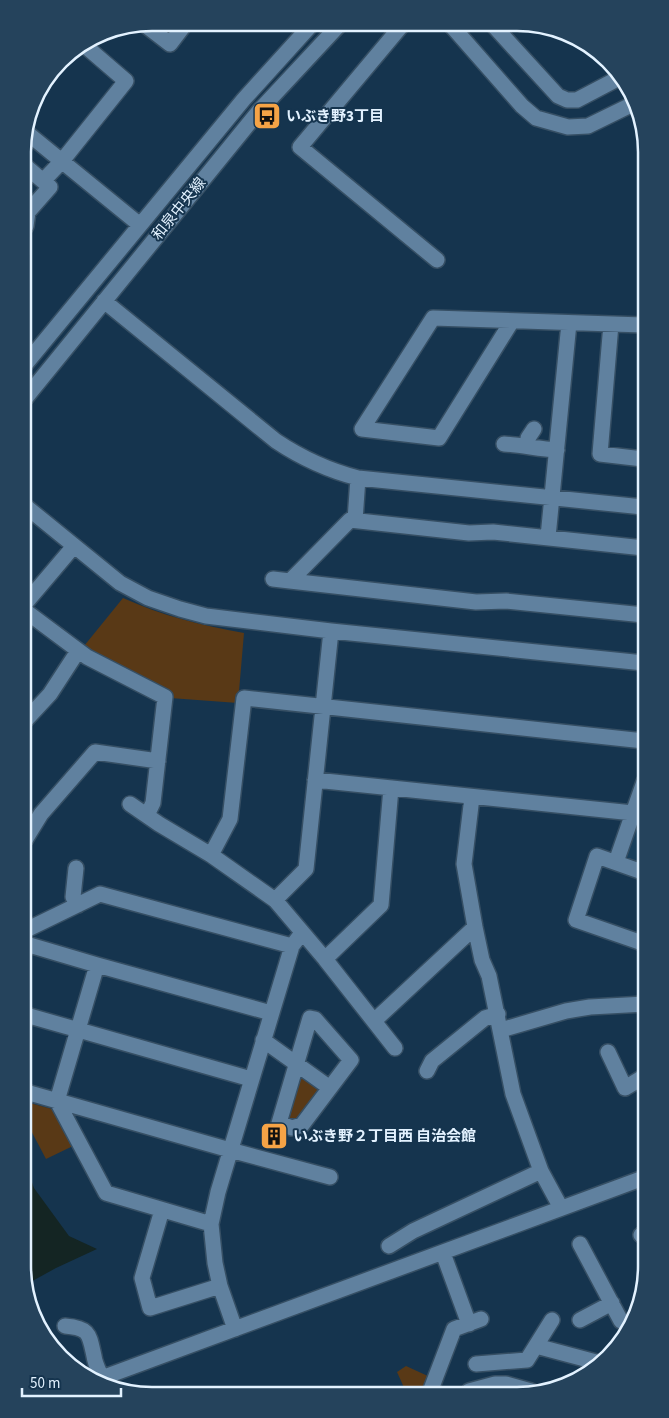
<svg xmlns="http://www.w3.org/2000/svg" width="669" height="1418" font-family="'Source Sans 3','Noto Sans JP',sans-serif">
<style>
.built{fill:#183f5c}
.green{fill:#593916}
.water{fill:#142523}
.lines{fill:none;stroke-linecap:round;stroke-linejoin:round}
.minor-casing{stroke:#364f64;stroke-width:18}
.minor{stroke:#60819f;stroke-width:15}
.labels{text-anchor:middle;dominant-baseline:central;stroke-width:4;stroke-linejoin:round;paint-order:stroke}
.poi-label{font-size:15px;font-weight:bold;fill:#e3f2ff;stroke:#15344e;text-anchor:start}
.street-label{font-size:15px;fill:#e3f2ff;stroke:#15344e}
.rim{fill:none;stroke:#e3f2ff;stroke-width:2.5}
</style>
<rect width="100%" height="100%" fill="#15344e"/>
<path class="built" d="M644 797 645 868 621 861Z"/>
<path class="green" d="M123 598C163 616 201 625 244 633L238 703 170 698 171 692 84 646Z
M303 1075 318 1086 321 1093 300 1120H287L297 1076Z
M26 1102 56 1110 75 1145 46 1159 26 1121Z
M406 1366 430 1377 425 1390 417 1392H406L397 1372Z"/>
<path class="water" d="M27 1168 34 1188 69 1236 97 1249 56 1268 27 1284Z"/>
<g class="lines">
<g class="minor-casing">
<path id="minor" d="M144 24 170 44 186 23
M403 24 300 147 437 260
M450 24 522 106 536 118 568 127 588 126 633 104
M493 25 558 96 567 100H577L617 79
M26 132 140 225
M23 164 50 187 28 212 26 226 23 230
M43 181 62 161 126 81 83 44
M104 301 276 441C303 459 327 470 358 478L643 507
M512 321 439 438 362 429 433 318 643 325
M611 324 600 454 643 459
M24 366 244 99 312 24
M24 400 259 111 340 24
M504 444C522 445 539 449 557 450
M528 446V438L534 429
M24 505 120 583 148 598 180 609 206 616 331 631 644 663
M355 520 358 478
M548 537 569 323
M644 548 493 532 469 533 350 520 290 581 476 602 506 601 644 615
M273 579 290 581
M24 605 74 546
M24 610 87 657 165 697 153 803 147 815
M25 721 50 694 78 651
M315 780 633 813 644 782
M472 797 464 864 475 927 482 960 489 976 513 1094 541 1171 561 1208
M130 804 159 824 211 855 275 900 325 959 395 1048
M25 840 41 814 95 752 158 761
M211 855 230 819 244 698 644 741
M616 862 633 813
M76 868 73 897 78 905
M645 873 597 856 576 920 645 944
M275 900 306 869 331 631
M26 930 100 894 292 946
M26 944 97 965 271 1013
M325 959 381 905 391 788
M97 965 57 1101 106 1193 211 1224
M26 1015 251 1079
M310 1018 315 1019 351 1060 302 1125 292 1128 279 1123Z
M374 1021 475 927
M501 1030 566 1011 590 1007 645 1004
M263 1040 330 1088
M608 1052 625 1088 645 1076
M427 1071 432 1061 485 1018 498 1014
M26 1092 230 1150 330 1177
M162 1210 142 1278 150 1308 220 1286
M641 1235 646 1232
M580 1244 621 1321 632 1323
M389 1246 413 1231 541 1171
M443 1253 469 1324
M580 1320 612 1303
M65 1326C90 1328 89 1334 94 1356 95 1364 99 1371 102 1378
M235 1329 220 1286 215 1263 211 1224 218 1192 292 946 302 933
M536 1346 596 1362
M476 1364 527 1360 552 1320
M99 1379 646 1177
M469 1391 495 1384H506L531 1391
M430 1392 454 1329 481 1319"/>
</g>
<use href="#minor" class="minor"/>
</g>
<defs>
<g id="bus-square" transform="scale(1.4375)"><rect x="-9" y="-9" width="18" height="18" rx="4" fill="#f5a346" stroke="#15344e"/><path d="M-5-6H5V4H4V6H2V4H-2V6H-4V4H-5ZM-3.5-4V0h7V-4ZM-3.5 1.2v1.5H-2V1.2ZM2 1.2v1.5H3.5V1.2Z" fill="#111"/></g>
<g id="building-square" transform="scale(1.4375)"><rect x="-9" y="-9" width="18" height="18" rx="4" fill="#f5a346" stroke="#15344e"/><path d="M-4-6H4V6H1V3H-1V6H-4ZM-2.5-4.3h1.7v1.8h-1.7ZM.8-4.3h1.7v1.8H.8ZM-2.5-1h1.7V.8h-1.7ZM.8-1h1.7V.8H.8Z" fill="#111"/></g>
</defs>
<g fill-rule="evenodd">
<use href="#bus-square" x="267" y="116"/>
<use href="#building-square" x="274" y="1136"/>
</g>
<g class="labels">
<g class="poi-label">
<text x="286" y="116">いぶき野3丁目</text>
<text x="293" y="1136">いぶき野２丁目西 自治会館</text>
</g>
<g class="street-label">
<text transform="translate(179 209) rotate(-51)">和泉中央線</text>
</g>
</g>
<path d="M0 0H669V1418H0ZM152 31H517A121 121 0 0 1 638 152V1266A121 121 0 0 1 517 1387H152A121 121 0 0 1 31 1266V152A121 121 0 0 1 152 31Z" fill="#25435c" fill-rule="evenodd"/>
<path class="rim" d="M152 31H517A121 121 0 0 1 638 152V1266A121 121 0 0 1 517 1387H152A121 121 0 0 1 31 1266V152A121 121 0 0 1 152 31Z"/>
<path d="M22 1388v8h99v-8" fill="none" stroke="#e3f2ff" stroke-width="2.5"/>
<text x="30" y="1388" font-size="15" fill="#e3f2ff" stroke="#15344e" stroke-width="4" paint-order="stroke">50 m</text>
</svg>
